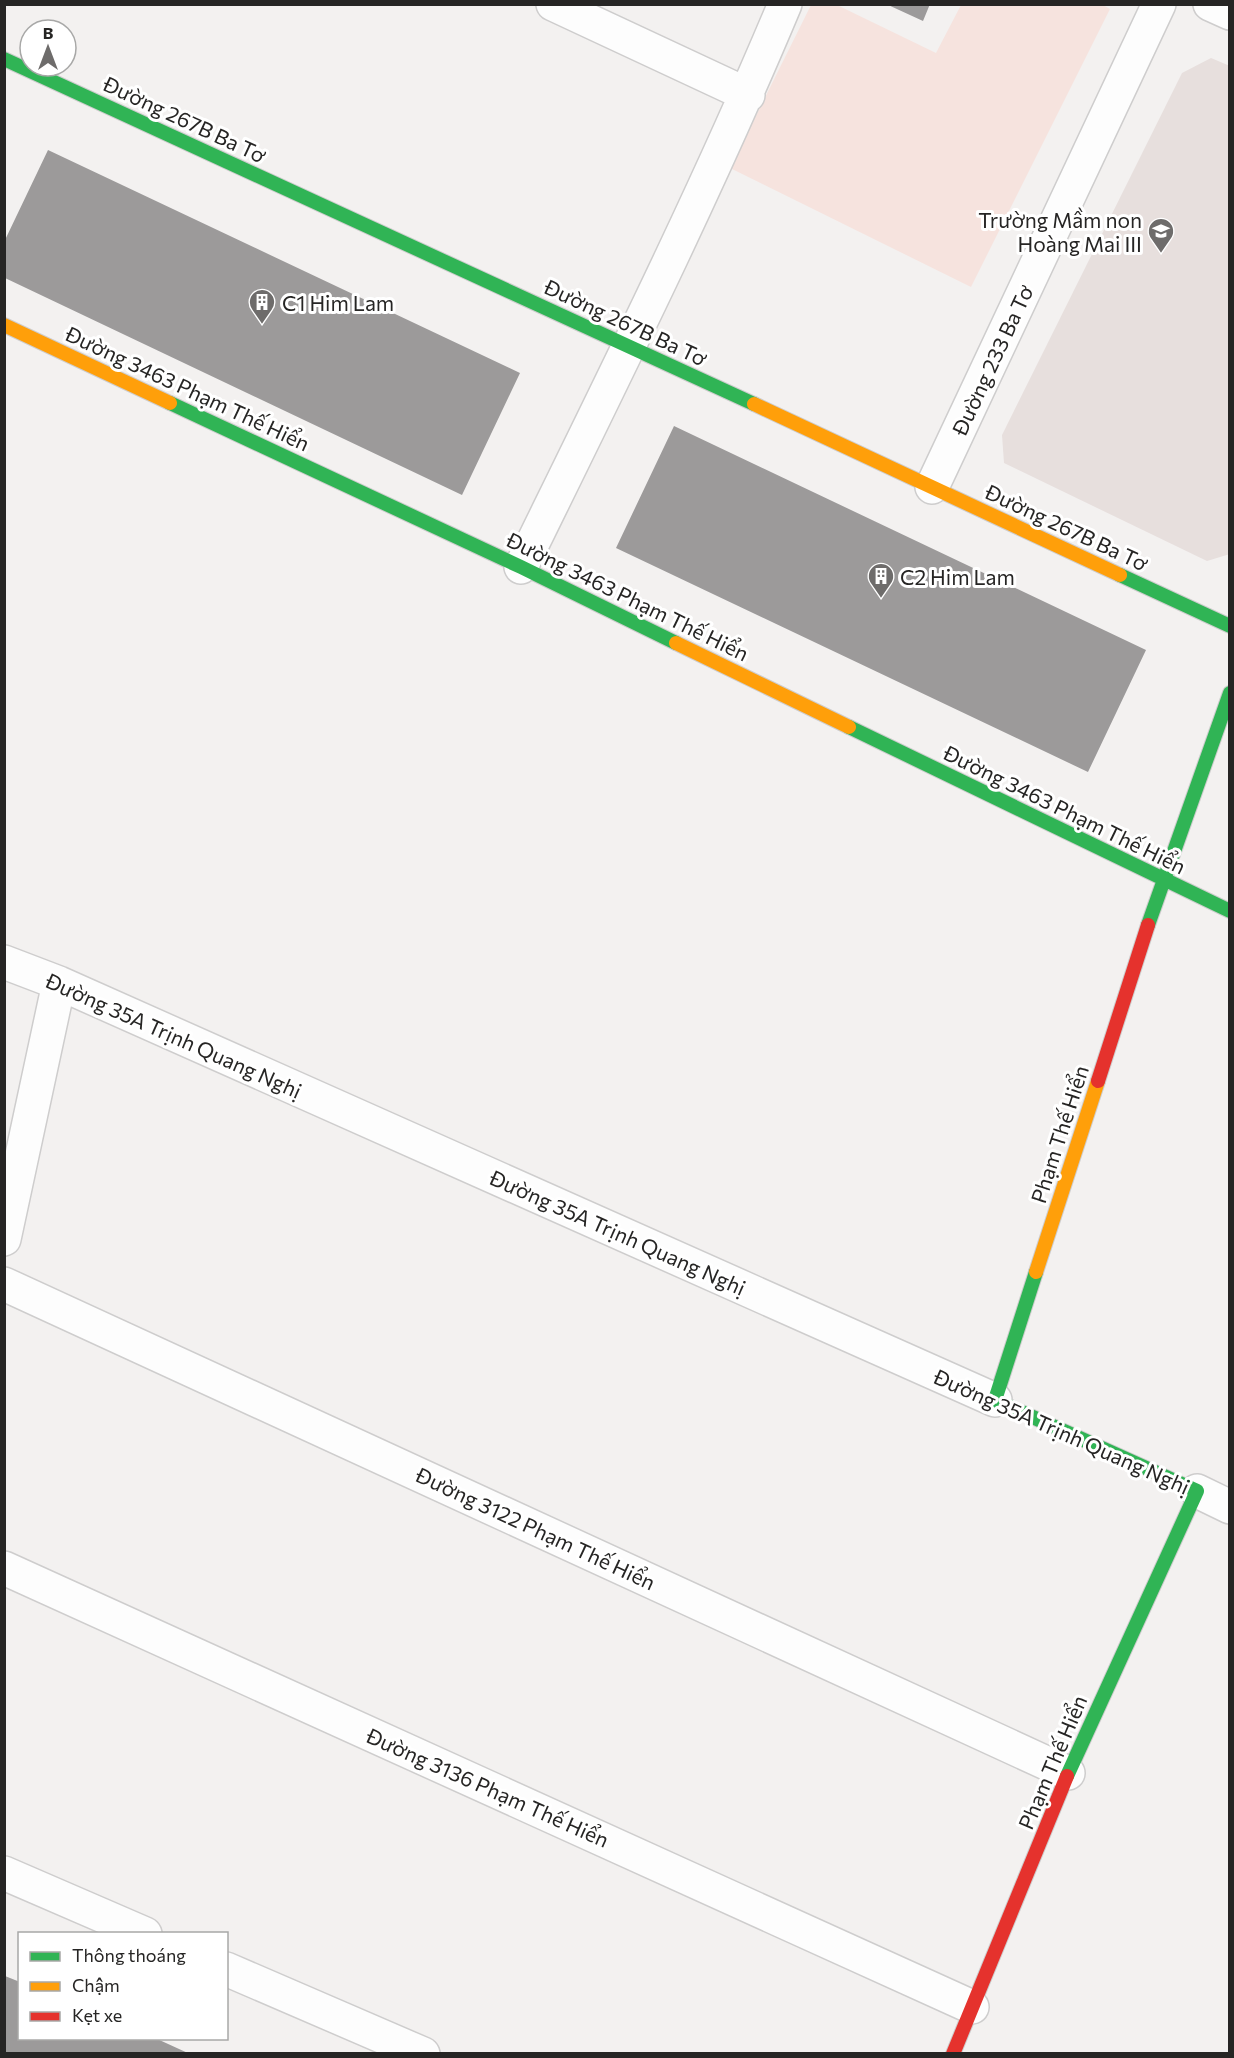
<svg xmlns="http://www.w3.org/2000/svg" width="1234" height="2058" font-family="Commissioner,sans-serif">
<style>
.built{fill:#e7dfdd}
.green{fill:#f6e3de}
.building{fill:#9c9a9a}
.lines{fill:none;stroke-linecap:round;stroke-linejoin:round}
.street-casing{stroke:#cecdcd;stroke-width:36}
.fast-casing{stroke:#cecdcd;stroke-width:16}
.slow-casing{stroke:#cecdcd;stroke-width:16}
.jam-casing{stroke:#cecdcd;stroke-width:16}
.street{stroke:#fdfdfd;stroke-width:33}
.fast{stroke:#30b455;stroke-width:14}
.slow{stroke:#ff9f0a;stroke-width:14}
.jam{stroke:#e5322d;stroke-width:14}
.labels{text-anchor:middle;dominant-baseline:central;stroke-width:6;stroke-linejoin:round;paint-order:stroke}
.street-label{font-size:21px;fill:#262524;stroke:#fff}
.poi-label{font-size:21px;fill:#262524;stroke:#fff;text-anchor:start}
</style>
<rect width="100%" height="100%" fill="#f3f1f0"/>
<path class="built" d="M1211 58 1230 66V554L1207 561 1004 463 1002 435 1182 73Z"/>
<path class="green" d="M1101 4 1110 9 971 287 730 168 811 5H837L936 53 961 5Z"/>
<path class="building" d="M886 4H930L923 21Z
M48 150 520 373 462 495 5 278V240Z
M674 426 1146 650 1088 772 616 548Z
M5 1976 20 1982V2038H155L190 2054H5Z"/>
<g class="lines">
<g class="street-casing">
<path id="street" d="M553 4 748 95
M1210 4 1230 13
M932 487 1159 4
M521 567C612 381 705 195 785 4
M4 962 59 983 995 1400
M4 1239 59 983
M4 1284 1068 1773
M1197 1491 1230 1507
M4 1568 972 2007
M4 1873 145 1934
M226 1969 423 2054"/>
</g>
<g class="fast-casing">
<path id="fast" d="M4 59 754 404
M170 403 521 567 676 643
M1120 575 1230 626
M849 727 1230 911
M1148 925 1230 693
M1036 1272 995 1400 1197 1491 1067 1776"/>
</g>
<g class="slow-casing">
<path id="slow" d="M4 325 170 403
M754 404 1120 575
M676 643 849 727
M1036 1272 1098 1081"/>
</g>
<g class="jam-casing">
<path id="jam" d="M1098 1081 1148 925
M953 2054 1067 1776"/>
</g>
<use href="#street" class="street"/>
<use href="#fast" class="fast"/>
<use href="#slow" class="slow"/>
<use href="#jam" class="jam"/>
</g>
<defs>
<g id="school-pin" transform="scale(1.35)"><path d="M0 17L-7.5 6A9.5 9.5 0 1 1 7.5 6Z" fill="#6e6c6b" stroke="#fff"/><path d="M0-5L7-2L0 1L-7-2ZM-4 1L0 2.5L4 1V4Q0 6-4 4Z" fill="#fff"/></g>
<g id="building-pin" transform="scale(1.35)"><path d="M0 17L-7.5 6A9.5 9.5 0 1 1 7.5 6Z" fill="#6e6c6b" stroke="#fff"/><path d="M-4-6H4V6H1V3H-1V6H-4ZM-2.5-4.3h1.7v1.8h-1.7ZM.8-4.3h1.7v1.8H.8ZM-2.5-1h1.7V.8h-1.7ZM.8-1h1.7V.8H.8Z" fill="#fff"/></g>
</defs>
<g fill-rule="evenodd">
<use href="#school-pin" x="1161" y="231"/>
<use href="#building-pin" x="262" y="302"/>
<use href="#building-pin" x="881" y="576"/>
</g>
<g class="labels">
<g class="street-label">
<text transform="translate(185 119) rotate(25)">Đường 267B Ba Tơ</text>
<text transform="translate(626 322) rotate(25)">Đường 267B Ba Tơ</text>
<text transform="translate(992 360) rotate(-65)">Đường 233 Ba Tơ</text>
<text transform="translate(188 388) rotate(25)">Đường 3463 Phạm Thế Hiển</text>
<text transform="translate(1067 527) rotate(25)">Đường 267B Ba Tơ</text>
<text transform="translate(628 596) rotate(26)">Đường 3463 Phạm Thế Hiển</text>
<text transform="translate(1065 809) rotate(26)">Đường 3463 Phạm Thế Hiển</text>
<text transform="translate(174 1035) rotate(24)">Đường 35A Trịnh Quang Nghị</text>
<text transform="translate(1059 1134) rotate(-72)">Phạm Thế Hiển</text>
<text transform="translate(618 1232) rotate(24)">Đường 35A Trịnh Quang Nghị</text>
<text transform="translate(1062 1431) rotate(24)">Đường 35A Trịnh Quang Nghị</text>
<text transform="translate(536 1528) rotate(25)">Đường 3122 Phạm Thế Hiển</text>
<text transform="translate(1052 1762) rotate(-67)">Phạm Thế Hiển</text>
<text transform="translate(488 1787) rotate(24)">Đường 3136 Phạm Thế Hiển</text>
</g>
<g class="poi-label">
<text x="1142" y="219" text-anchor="end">Trường Mầm non<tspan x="1142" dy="24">Hoàng Mai III</tspan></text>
<text x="282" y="302">C1 Him Lam</text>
<text x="900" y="576">C2 Him Lam</text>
</g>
</g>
<rect width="1234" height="2058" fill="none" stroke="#262524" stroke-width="12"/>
<rect x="18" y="1932" width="210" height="108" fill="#ffffff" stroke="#a8a8a7" stroke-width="1.5"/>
<rect x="30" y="1952" width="30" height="9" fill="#30b455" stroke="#a8a8a7" stroke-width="1.5"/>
<text x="72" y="1962" font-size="18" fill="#262524">Thông thoáng</text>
<rect x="30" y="1982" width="30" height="9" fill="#ff9f0a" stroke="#a8a8a7" stroke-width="1.5"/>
<text x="72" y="1992" font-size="18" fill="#262524">Chậm</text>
<rect x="30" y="2012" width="30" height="9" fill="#e5322d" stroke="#a8a8a7" stroke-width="1.5"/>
<text x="72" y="2022" font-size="18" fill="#262524">Kẹt xe</text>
<g transform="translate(48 48)"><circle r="28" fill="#ffffff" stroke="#a8a8a7" stroke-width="1.5"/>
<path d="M0-4.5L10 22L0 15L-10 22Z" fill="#6e6c6b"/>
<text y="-9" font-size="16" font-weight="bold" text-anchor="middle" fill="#262524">B</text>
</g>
</svg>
